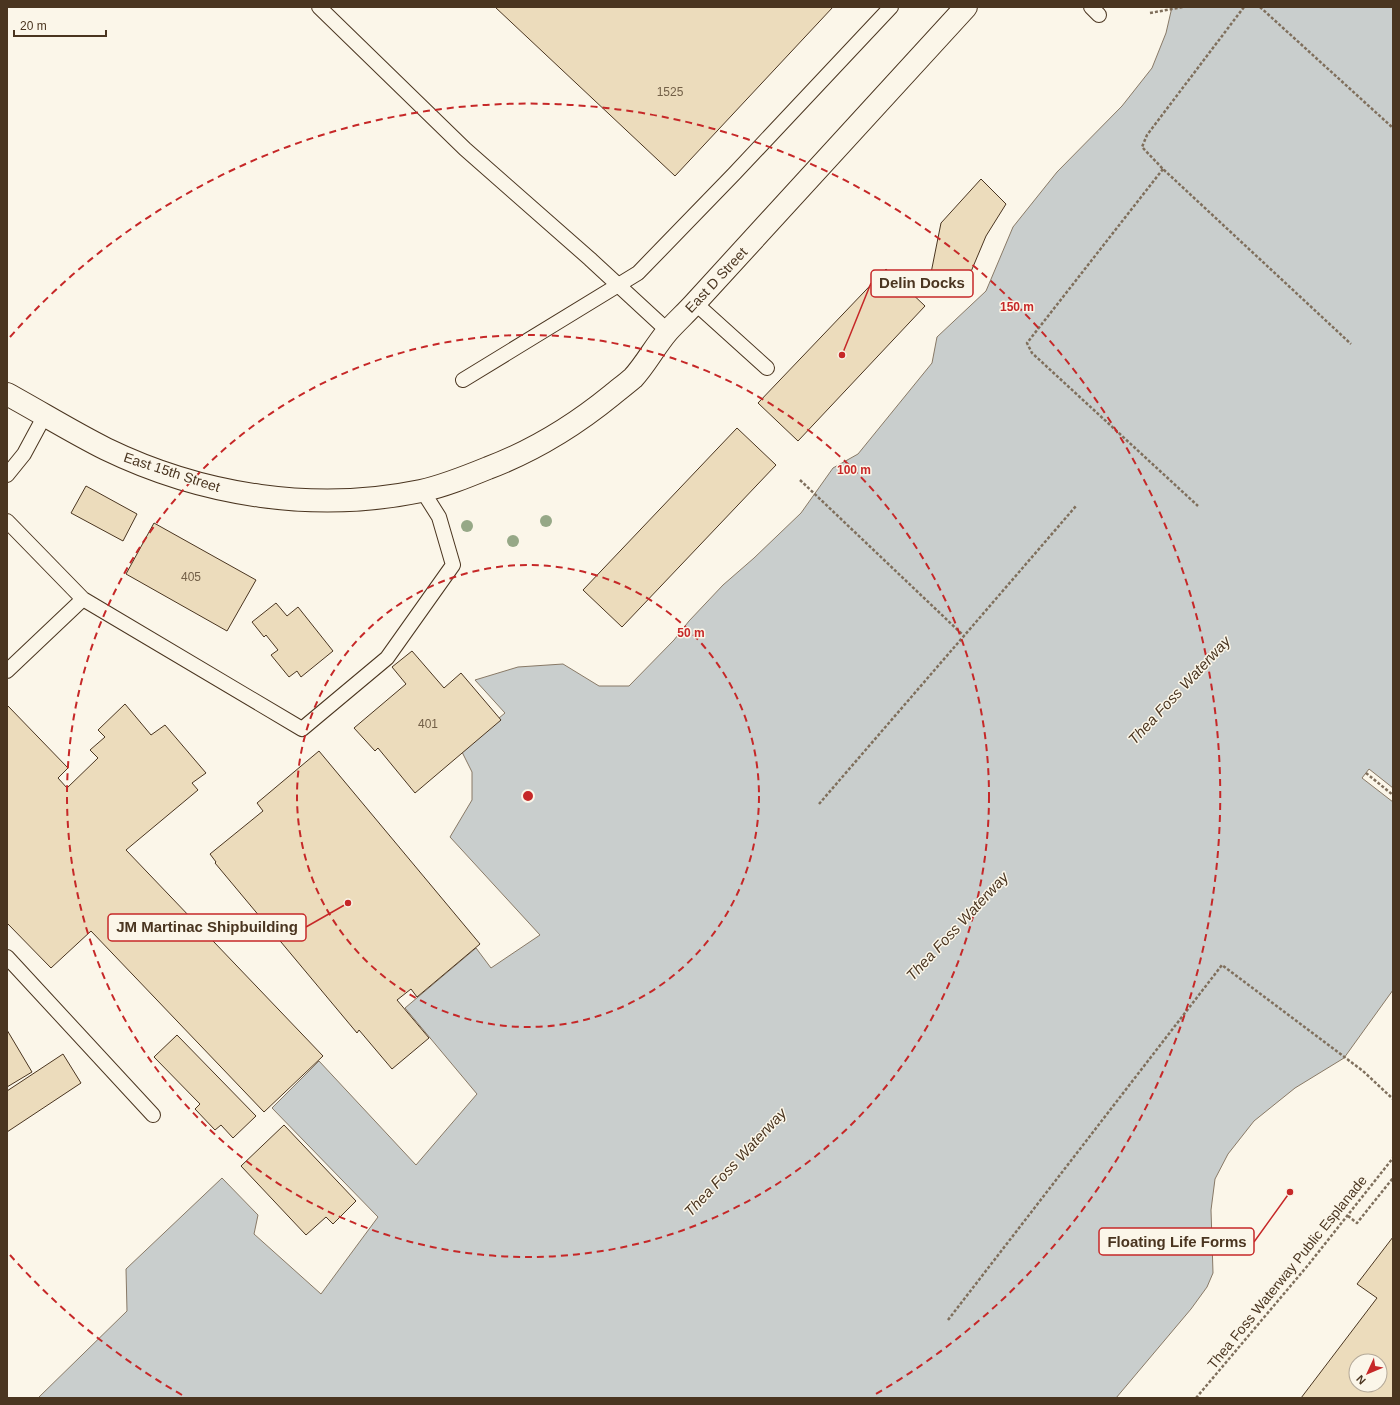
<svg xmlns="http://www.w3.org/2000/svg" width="1400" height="1405" font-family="Helvetica,sans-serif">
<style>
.water{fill:#c9cecd;stroke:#887966}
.pier{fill:#fbf6e9;stroke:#887966}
.building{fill:#ecdcbc;stroke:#4a3520;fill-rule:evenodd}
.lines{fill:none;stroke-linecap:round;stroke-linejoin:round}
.lane-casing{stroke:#4a3520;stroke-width:16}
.secondary-casing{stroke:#4a3520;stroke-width:24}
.path{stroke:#7f6f5c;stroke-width:2.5;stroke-dasharray:3 2;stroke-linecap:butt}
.lane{stroke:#fbf6e9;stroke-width:14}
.secondary{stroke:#fbf6e9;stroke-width:22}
.tree{fill:#96a887}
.ring{fill:none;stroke:#c62828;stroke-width:2;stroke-dasharray:7 5}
.labels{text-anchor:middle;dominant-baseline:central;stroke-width:3;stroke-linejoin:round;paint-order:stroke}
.number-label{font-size:12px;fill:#725f47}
.street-label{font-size:14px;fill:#4a3520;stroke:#fbf6e9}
.water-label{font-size:15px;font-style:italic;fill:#4a3520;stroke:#fbf6e9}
.centre{fill:#c62828;stroke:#fbf6e9;stroke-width:2}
.ring-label{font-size:12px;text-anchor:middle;font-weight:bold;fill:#c62828;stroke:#fbf6e9;stroke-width:3;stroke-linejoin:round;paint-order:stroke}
.leader{fill:none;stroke:#c62828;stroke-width:1.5}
.callout-dot{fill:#c62828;stroke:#fbf6e9;stroke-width:1.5}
.callout{fill:#fbf6e9;stroke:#c62828;stroke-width:1.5}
.callout-label{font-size:15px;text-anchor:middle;font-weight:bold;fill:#4a3520}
</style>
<rect width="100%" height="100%" fill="#fbf6e9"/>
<path class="water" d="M1172 7H1393V990L1344 1058 1295 1088 1254 1121 1228 1154 1215 1179 1211 1210 1213 1273 1207 1287 1191 1309 1116 1398H38L127 1311 126 1269 222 1178 258 1215 254 1234 321 1294 378 1217 272 1108 319 1061 416 1165 477 1094 405 1008 476 948 491 968 540 935 450 837 472 800V772L461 750 505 713 475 680 518 667 563 664 599 686H629L674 640 689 621 723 585 754 558 801 513 833 468 858 454 932 363 937 337 986 291 1013 227 1057 172 1122 106 1152 68 1166 33Z"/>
<path class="pier" d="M1369 769 1393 788V802L1362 778Z"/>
<path class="building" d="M495 7H833L675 176Z
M981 179 1006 204 986 236 970 274 965 273 962 284 930 278 941 223Z
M886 269 925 306 798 441 758 403Z
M737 428 776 465 622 627 583 590Z
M86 486 137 514 123 541 71 513Z
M154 523 256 580 227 631 126 574Z
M276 603 287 616 298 607 333 651 301 677 297 671 289 677 271 655 278 650 266 635 264 637 252 622Z
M412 651 444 688 461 673 501 720 415 793 378 748 375 751 354 728 406 684 392 667Z
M125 704 151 735 165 725 206 773 192 783 198 790 126 850 323 1056 264 1112 91 931 51 968 7 923V707L8 706 68 768 58 778 67 788 98 758 90 750 105 737 98 730Z
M319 751 480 944 417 997 411 989 397 1000 429 1038 392 1069 359 1030 357 1033 215 863 216 862 210 854 263 811 257 803Z
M7 1030 32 1072 7 1087Z
M177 1035 256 1116 233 1138 221 1125 215 1130 195 1109 200 1104 154 1057Z
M63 1054 81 1083 7 1132V1091Z
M284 1125 356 1201 333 1224 326 1217 306 1235 241 1166Z
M1393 1237V1398H1301L1377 1298 1357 1284ZM1356 1361H1380V1385H1356Z"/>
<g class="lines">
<g class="lane-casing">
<path id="lane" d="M319 7 465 149 590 259 668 331
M1091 7 1099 15
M695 303 767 368
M463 380 638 273 734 174 891 7
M7 475 24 454 45 415
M7 521 83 599 302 729 387 658 453 565 439 517 422 490
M7 671 83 599
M7 957 153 1115"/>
</g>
<g class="secondary-casing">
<path id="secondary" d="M7 394C40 412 72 432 106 449 203 496 315 513 421 491 444 486 466 477 488 468 533 451 574 426 612 395 618 390 626 384 633 378 646 364 655 346 668 331 676 322 686 313 695 303L966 7"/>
</g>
<path class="path" d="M1244 7 1147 135 1142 147 1163 169 1351 344
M1260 7 1393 128
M1150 13 1183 7
M1163 169 1027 343 1032 353 1198 506
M800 480 964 636
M1366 773 1393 795
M819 804 1076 506
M1348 1216 1357 1223 1393 1178
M948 1320 1222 965 1363 1071 1393 1099
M1196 1398 1309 1264 1393 1158"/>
<use href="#lane" class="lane"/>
<use href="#secondary" class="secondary"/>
</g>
<g class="tree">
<circle cx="546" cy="521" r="6"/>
<circle cx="467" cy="526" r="6"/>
<circle cx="513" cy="541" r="6"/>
</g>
<g class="ring">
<circle cx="528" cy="796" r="231"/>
<circle cx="528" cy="796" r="461"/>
<path d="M182 1395A692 692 0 0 1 10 1255M10 337A692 692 0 1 1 874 1395"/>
</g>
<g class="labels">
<g class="number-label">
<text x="670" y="92">1525</text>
<text x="191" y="577">405</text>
<text x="428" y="724">401</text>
</g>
<g class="street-label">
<text transform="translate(716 280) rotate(-47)">East D Street</text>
<text transform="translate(172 472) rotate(18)">East 15th Street</text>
<text transform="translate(1287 1272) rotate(-51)">Thea Foss Waterway Public Esplanade</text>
</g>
<g class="water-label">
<text transform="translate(1179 690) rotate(-47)">Thea Foss Waterway</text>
<text transform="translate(957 926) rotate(-47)">Thea Foss Waterway</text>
<text transform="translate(735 1162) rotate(-47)">Thea Foss Waterway</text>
</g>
</g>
<circle cx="528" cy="796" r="6" class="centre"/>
<g class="ring-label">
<text x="1017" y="311">150 m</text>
<text x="854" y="474">100 m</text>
<text x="691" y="637">50 m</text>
</g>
<path class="leader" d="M842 355L871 283M348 903L306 927M1290 1192L1254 1242"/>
<g class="callout-dot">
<circle cx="842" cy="355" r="4"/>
<circle cx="348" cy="903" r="4"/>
<circle cx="1290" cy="1192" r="4"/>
</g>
<g class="callout">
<rect x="871" y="270" width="102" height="27" rx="4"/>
<rect x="108" y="914" width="198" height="27" rx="4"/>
<rect x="1099" y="1228" width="155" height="27" rx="4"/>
</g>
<g class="callout-label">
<text x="922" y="288">Delin Docks</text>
<text x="207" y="932">JM Martinac Shipbuilding</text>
<text x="1177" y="1247">Floating Life Forms</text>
</g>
<rect width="1400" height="1405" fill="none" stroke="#4a3520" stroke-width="16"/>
<g transform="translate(1368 1373) rotate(226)"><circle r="19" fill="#fbf6e9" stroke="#b4a999"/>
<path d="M0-3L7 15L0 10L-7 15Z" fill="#c62828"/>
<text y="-6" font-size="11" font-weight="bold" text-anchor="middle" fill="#4a3520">N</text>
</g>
<path d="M14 30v6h92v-6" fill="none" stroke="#4a3520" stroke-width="2"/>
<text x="20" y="30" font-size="12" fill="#4a3520" stroke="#fbf6e9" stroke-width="3" paint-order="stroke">20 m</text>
</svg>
